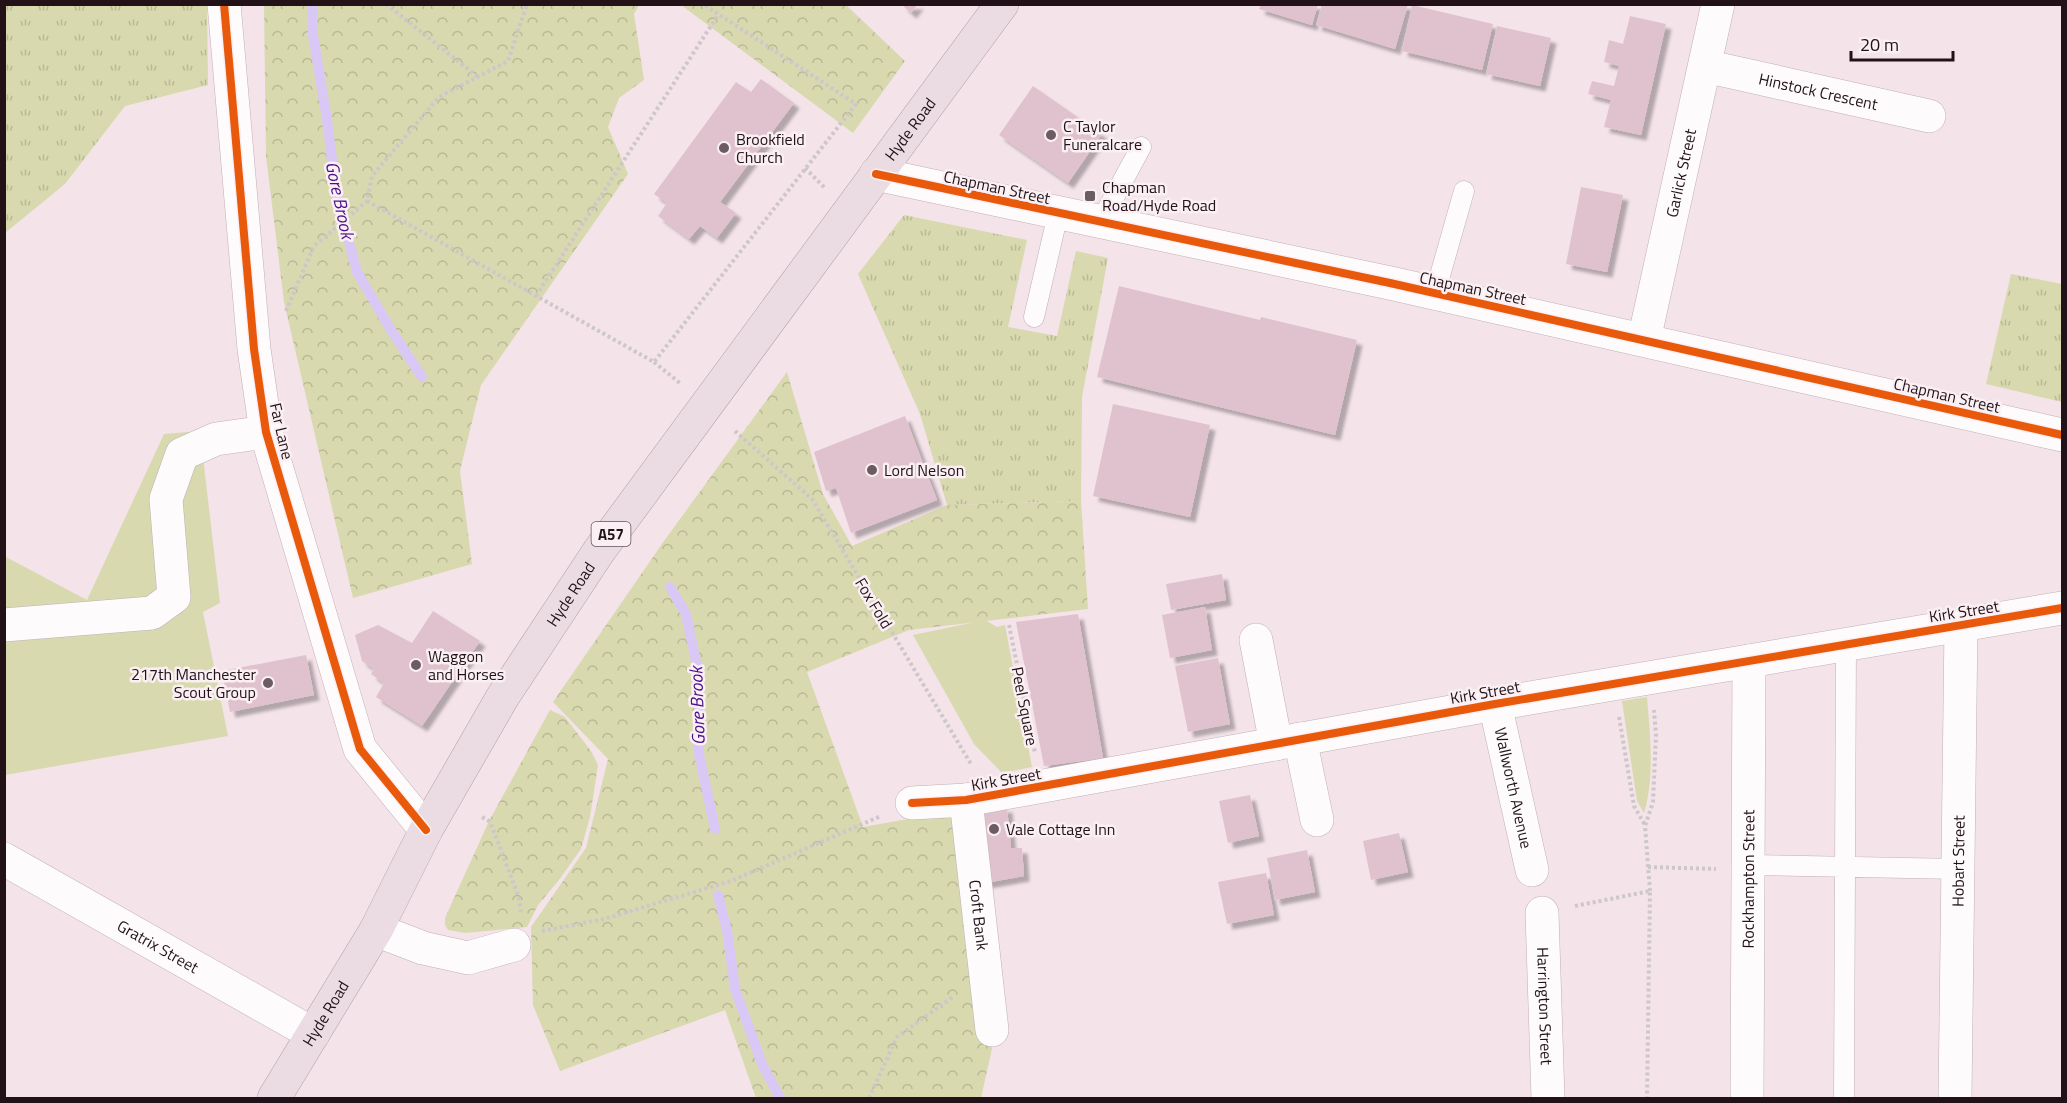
<svg xmlns="http://www.w3.org/2000/svg" width="2067" height="1103" font-family="'Titillium Web',sans-serif">
<style>
.grass{fill:url(#grass-tufts)}
.forest{fill:url(#forest-crowns)}
.garden{fill:#d8d9af}
.lines{fill:none;stroke-linecap:round;stroke-linejoin:round}
.stream{stroke:#d9c8f6;stroke-width:10}
.building{fill:#e0c2ce;filter:url(#shadow)}
.service-casing{stroke:#c0b0b6;stroke-width:21}
.minor-casing{stroke:#c0b0b6;stroke-width:34}
.tertiary-casing{stroke:#c0b0b6;stroke-width:34}
.trunk-casing{stroke:#b59ea6;stroke-width:34}
.path{stroke:#cdc7ca;stroke-width:4;stroke-dasharray:3 3;stroke-linecap:butt}
.service{stroke:#fdfbfc;stroke-width:20}
.minor{stroke:#fdfbfc;stroke-width:33}
.tertiary{stroke:#fdfbfc;stroke-width:33}
.trunk{stroke:#eadce2;stroke-width:33}
.cycleway-casing{stroke:#faf0f3;stroke-width:11}
.cycleway{stroke:#e8590c;stroke-width:8}
.poi-dot{fill:#6c5b61;stroke:#faf0f3;stroke-width:2}
.labels{text-anchor:middle;dominant-baseline:central;stroke-width:5;stroke-linejoin:round;paint-order:stroke}
.shield{fill:#faf0f3;stroke:#63555a;stroke-width:1.5}
.shield-label{font-size:15px;font-weight:bold;fill:#221218}
.street-label{font-size:16px;fill:#221218;stroke:#faf0f3}
.poi-label{font-size:16px;fill:#221218;stroke:#faf0f3;text-anchor:start}
.water-label{font-size:18px;font-style:italic;fill:#4b118c;stroke:#faf0f3}
</style>
<defs>
<pattern id="grass-tufts" width="24" height="20" patternUnits="userSpaceOnUse" patternTransform="scale(1.5)"><rect width="24" height="20" fill="#d8d9af"/><path d="M3 7l-1-3M5 7V3M7 7l1-3M15 17l-1-3M17 17v-4M19 17l1-3" fill="none" stroke="#b9b996"/></pattern>
<pattern id="forest-crowns" width="20" height="18" patternUnits="userSpaceOnUse" patternTransform="scale(1.5)"><rect width="20" height="18" fill="#d8d9af"/><path d="M2 6a3 3 0 1 1 6 0M12 15a3 3 0 1 1 6 0" fill="none" stroke="#b9b996"/></pattern>
<filter id="shadow"><feDropShadow dx="5.5" dy="5.5" stdDeviation="1.5" flood-color="#0004"/></filter>
</defs>
<rect width="100%" height="100%" fill="#f4e3e9"/>
<path class="grass" d="M5 4 207 5 208 85 125 106 65 184 5 233Z
M904 215 1027 240 1008 327 1057 336 1076 251 1108 258 1082 397 1081 501 947 505 920 414 858 274Z
M2011 274 2062 284V402L1986 384Z"/>
<path class="forest" d="M264 5H639L634 14 644 80 619 98 608 127 628 174 481 385 460 471 472 564 353 598 284 302 266 156Z
M681 5H846L905 61 853 133Z
M787 372 823 494 852 546 947 505 1081 501 1088 609 909 630 807 672 863 827 953 811 993 1044 981 1098H756L725 1010 560 1071 533 1005 531 927 586 848 608 759 553 702 664 541Z
M550 710 565 717 591 751 598 765 590 817 581 849 559 880 538 905 527 927 465 933 448 930 445 925V918L489 821Z"/>
<path class="garden" d="M200 431 220 603 203 612 228 736 5 775 4 556 87 600 164 434Z
M985 620 997 627 1005 625 1032 767 1002 773 974 744 913 635Z
M1647 697C1650 734 1655 777 1644 813L1637 801 1622 701Z"/>
<g class="lines">
<path class="stream" d="M312 4 313 35 327 120 336 192 357 272 391 330 422 377
M670 587 686 614 699 676V754L715 829
M718 895 727 930 735 989 762 1064 780 1098"/>
</g>
<path class="building" d="M901 4H918L911 13Z
M1261 4H1318L1312 25 1259 9Z
M1322 4H1408L1395 49 1316 25Z
M1412 5 1493 24 1482 70 1402 51Z
M1630 16 1666 24 1641 135 1604 127 1611 100 1588 94 1592 81 1614 86 1619 66 1604 62 1609 40 1623 44Z
M1497 26 1551 38 1540 86 1486 74Z
M761 79 794 103 720 202 736 213 717 238 700 226 689 239 658 216 667 203 654 194 736 82 751 92Z
M1033 86 1102 134 1068 183 999 135Z
M1581 187 1623 195 1607 272 1566 264Z
M1119 286 1260 320 1261 317 1357 340 1335 435 1097 377Z
M1113 404 1210 425 1190 517 1093 496Z
M905 416 937 500 851 533 836 488 826 491 814 452Z
M1222 574 1226 600 1171 610 1166 584Z
M1205 607 1212 650 1170 658 1162 615Z
M433 611 480 641 422 726 376 697 384 683 371 674 374 669 362 661 355 635 378 625 412 643Z
M1078 614 1103 758 1044 766 1016 622Z
M306 655 314 695 230 712 222 671Z
M1218 658 1230 724 1188 732 1175 666Z
M1250 795 1259 836 1228 843 1219 801Z
M1007 807 1011 848H1022L1024 876 985 883 977 810Z
M1399 833 1408 872 1371 880 1363 841Z
M1307 850 1315 892 1275 900 1267 858Z
M1266 873 1274 915 1227 924 1218 882Z"/>
<g class="lines">
<g class="service-casing">
<path id="service" d="M1100 223 1141 147
M1435 293 1464 191
M1034 317 1058 214
M1749 865 1958 869
M1844 1098 1846 645"/>
</g>
<g class="minor-casing">
<g id="minor">
<path d="M224 4 254 349 266 432 360 749 426 830"/>
<path id="s1" d="M1705 66 1929 116"/>
<path id="s2" d="M1644 340 1718 4"/>
<path d="M4 625 152 613 174 597 166 499 182 454 216 439 266 432"/>
<path d="M1256 640 1276 744"/>
<path id="s3" d="M1495 704 1532 870"/>
<path d="M1300 739 1317 820"/>
<path id="s4" d="M966 800 992 1030"/>
<path d="M912 803 966 800 1495 704 2062 608"/>
<path id="s5" d="M4 859 313 1034"/>
<path id="s6" d="M1542 913 1548 1098"/>
<path d="M376 930 423 948 468 958 514 945"/>
<path id="s7" d="M1747 1098 1749 661"/>
<path id="s8" d="M1955 1098 1961 625"/>
</g>
</g>
<g class="tertiary-casing">
<path id="tertiary" d="M876 174 1390 283 2062 435"/>
</g>
<g class="trunk-casing">
<g id="trunk">
<path id="s9" d="M274 1098 376 930 426 830 502 698 599 551 1002 4"/>
</g>
</g>
<path class="path" d="M386 4 478 77
M805 168 826 189
M367 201 654 362 856 104 703 4
M536 296 718 15
M286 311 314 246 367 201 372 176 439 97 508 61 527 4
M654 362 681 384
M735 431 812 499 971 764
M1009 625 1035 753
M1619 717 1634 806 1645 825
M482 817 489 821 493 829 519 898 521 914
M1648 867 1716 869
M1650 891 1645 826 1653 802 1656 735 1654 710
M1575 906 1650 891 1647 1098
M542 931 604 919 731 881 881 816
M869 1098 897 1037 954 996"/>
<use href="#service" class="service"/>
<use href="#minor" class="minor"/>
<use href="#tertiary" class="tertiary"/>
<use href="#trunk" class="trunk"/>
<g class="cycleway-casing">
<path id="cycleway" d="M224 4 254 349 266 432 360 749 426 830
M876 174 1390 283 2062 435
M912 803 966 800 1495 704 2062 608"/>
</g>
<use href="#cycleway" class="cycleway"/>
</g>
<g class="poi-dot">
<circle cx="1051" cy="135" r="6"/>
<circle cx="724" cy="148" r="6"/>
<rect x="1084" y="190" width="12" height="12" rx="3"/>
<circle cx="872" cy="470" r="6"/>
<circle cx="416" cy="665" r="6"/>
<circle cx="268" cy="683" r="6"/>
<circle cx="994" cy="829" r="6"/>
</g>
<g class="labels">
<rect class="shield" x="591.5" y="522" width="39" height="24" rx="4.5"/>
<g class="shield-label">
<text x="611" y="534">A57</text>
</g>
<g class="street-label">
<text stroke="none"><textPath href="#s1" startOffset="116">Hinstock Crescent</textPath></text>
<text stroke="none"><textPath href="#s9" startOffset="1161">Hyde Road</textPath></text>
<text stroke="none"><textPath href="#s2" startOffset="171">Garlick Street</textPath></text>
<text transform="translate(997 187) rotate(12)">Chapman Street</text>
<text transform="translate(1473 288) rotate(12)">Chapman Street</text>
<text transform="translate(1947 395) rotate(13)">Chapman Street</text>
<text transform="translate(282 431) rotate(77)">Far Lane</text>
<text stroke="none"><textPath href="#s9" startOffset="585">Hyde Road</textPath></text>
<text transform="translate(874 603) rotate(59)">Fox Fold</text>
<text transform="translate(1964 611) rotate(-9)">Kirk Street</text>
<text transform="translate(1485 692) rotate(-10)">Kirk Street</text>
<text transform="translate(1025 706) rotate(79)">Peel Square</text>
<text transform="translate(1006 779) rotate(-10)">Kirk Street</text>
<text stroke="none"><textPath href="#s3" startOffset="86">Wallworth Avenue</textPath></text>
<text stroke="none"><textPath href="#s8" startOffset="237">Hobart Street</textPath></text>
<text stroke="none"><textPath href="#s7" startOffset="219">Rockhampton Street</textPath></text>
<text stroke="none"><textPath href="#s4" startOffset="116">Croft Bank</textPath></text>
<text stroke="none"><textPath href="#s5" startOffset="177">Gratrix Street</textPath></text>
<text stroke="none"><textPath href="#s6" startOffset="93">Harrington Street</textPath></text>
<text stroke="none"><textPath href="#s9" startOffset="99">Hyde Road</textPath></text>
</g>
<g class="poi-label">
<text x="1063" y="126">C Taylor<tspan x="1063" dy="18">Funeralcare</tspan></text>
<text x="736" y="139">Brookfield<tspan x="736" dy="18">Church</tspan></text>
<text x="1102" y="187">Chapman<tspan x="1102" dy="18">Road/Hyde Road</tspan></text>
<text x="884" y="470">Lord Nelson</text>
<text x="428" y="656">Waggon<tspan x="428" dy="18">and Horses</tspan></text>
<text x="256" y="674" text-anchor="end">217th Manchester<tspan x="256" dy="18">Scout Group</tspan></text>
<text x="1006" y="829">Vale Cottage Inn</text>
</g>
<g class="water-label">
<text transform="translate(340 200) rotate(78)">Gore Brook</text>
<text transform="translate(697 706) rotate(-92)">Gore Brook</text>
</g>
</g>
<rect width="2067" height="1103" fill="none" stroke="#221218" stroke-width="12"/>
<path d="M1851 51v9h102v-9" fill="none" stroke="#221218" stroke-width="3"/>
<text x="1860" y="51" font-size="18" fill="#221218" stroke="#faf0f3" stroke-width="4.5" paint-order="stroke">20 m</text>
</svg>
